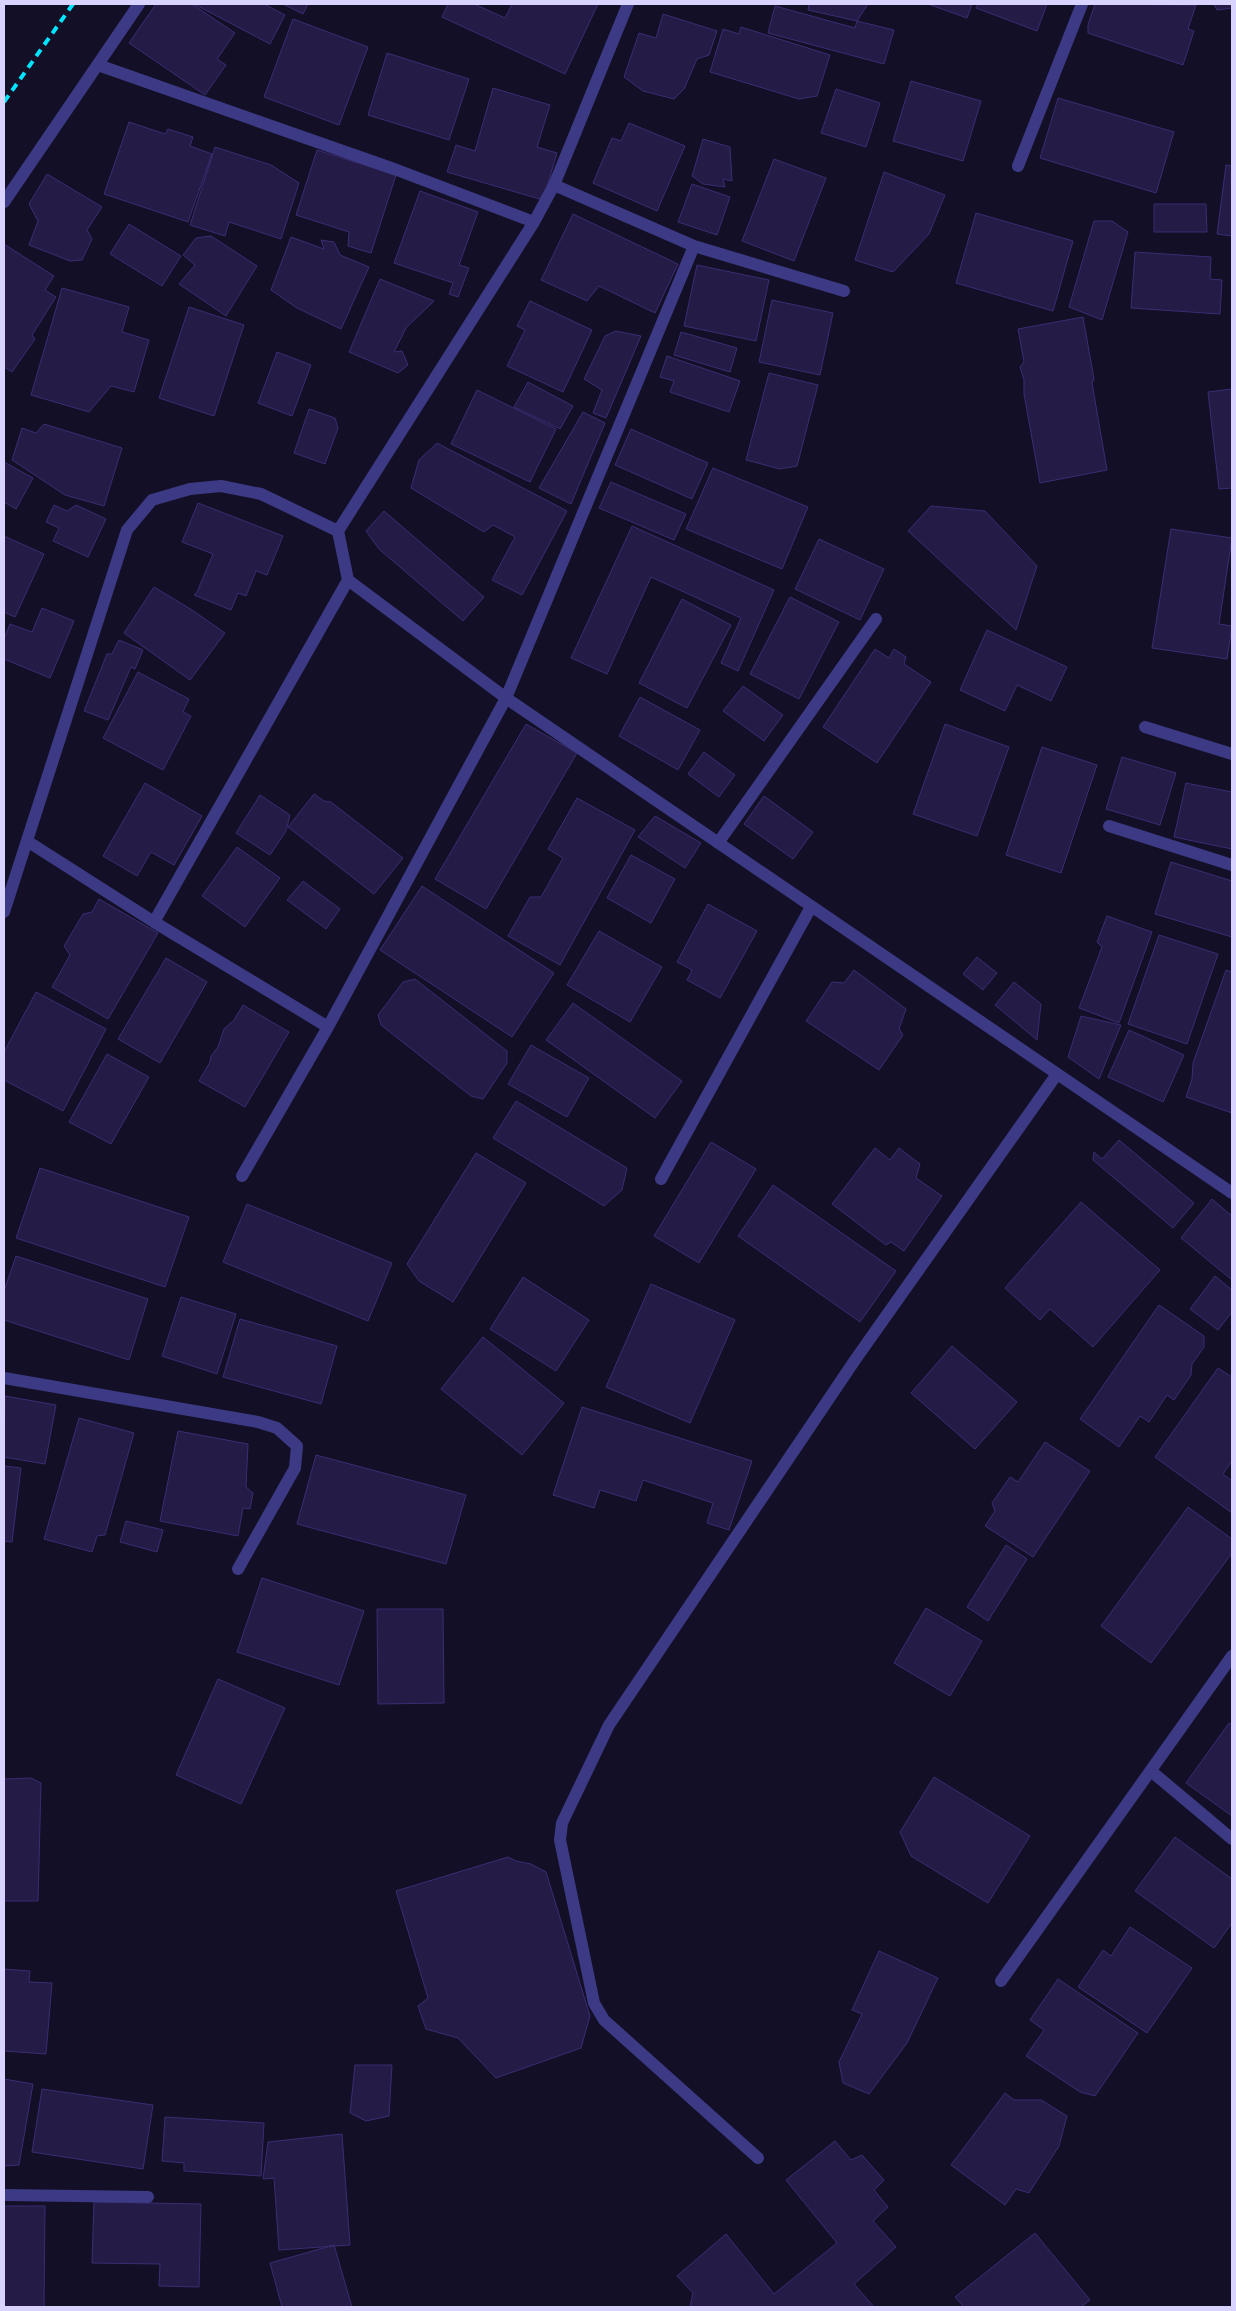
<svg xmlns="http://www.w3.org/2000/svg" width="1236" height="2311" font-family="Barlow,sans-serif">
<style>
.building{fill:#241b47;stroke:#3b2d73}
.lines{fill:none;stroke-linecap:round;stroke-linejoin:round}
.minor{stroke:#3d3a85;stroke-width:12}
.rail{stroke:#00e5ff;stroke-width:4;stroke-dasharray:8 6;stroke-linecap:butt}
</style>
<rect width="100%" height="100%" fill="#130f26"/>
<path class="building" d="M156 4H192L235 33 217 59 226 65 205 95 129 43Z
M194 4H264L285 15 270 44Z
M283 4H308L303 14Z
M448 4H474L505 18 512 4H598L565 74 442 17Z
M809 4H868L857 21 808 10Z
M928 4H972L967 18Z
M978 4H1047L1037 31 976 8Z
M1095 4 1196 5 1188 29 1194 31 1183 65 1088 33V25Z
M1214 4H1232V8L1217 10Z
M775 6 855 28 857 21 894 30 884 64 768 33Z
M663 14 717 31 709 55 697 59 684 89 674 99 643 91 624 77 639 33 656 38Z
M293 19 368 47 339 125 264 97Z
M741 27 830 55 817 96 799 99 710 72 723 29 739 34Z
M387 53 469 79 449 140 368 115Z
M911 81 981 101 963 161 893 141Z
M493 88 550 105 537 147 557 153 543 200 447 172 456 145 475 151Z
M836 89 880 103 866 147 821 133Z
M1058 98 1174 132 1156 193 1040 158Z
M129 122 165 134 168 129 193 137 190 146 212 154 188 222 104 194Z
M629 123 685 146 657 211 593 183 612 138 621 141Z
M703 139 730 147 732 181 723 179 725 187 703 184 692 176Z
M215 147 271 165 299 183 281 239 229 222 225 236 190 225Z
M317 150 396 175 371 253 348 246 349 232 296 215Z
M774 159 826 178 794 261 742 241Z
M1226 165 1232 166V236L1217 234Z
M884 172 945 195 929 234 893 272 855 260Z
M47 174 102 207 87 230 92 239 82 260 70 261 29 245 38 221 29 204Z
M692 184 730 197 717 235 678 222Z
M420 191 478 212 459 265 469 268 458 297 449 294 453 283 394 263Z
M1154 204H1206L1207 232H1154Z
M976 213 1073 241 1053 311 956 283Z
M573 214 678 264 655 313 599 286 587 301 541 280Z
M1094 221H1112L1128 232 1102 320 1069 307Z
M129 224 181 256 162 286 110 254Z
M211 236 257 266 226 316 179 284 195 265 183 255 196 238Z
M291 237 324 249 321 240 334 242 340 255 369 267 341 329 297 308 271 290Z
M4 244 54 276 45 290 56 297 32 335 35 339 12 372 4 367Z
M1135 252 1211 257 1210 279 1222 280 1220 314 1131 308Z
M697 265 769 280 756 341 684 326Z
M380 279 434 301 406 328 394 352 402 351 408 365 398 373 349 352Z
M62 288 129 307 122 332 149 340 134 392 111 386 89 412 31 395Z
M772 300 833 313 820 375 759 362Z
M530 301 592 330 563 392 507 366 525 330 517 326Z
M189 307 244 325 214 416 159 398Z
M1083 317 1094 379 1092 383 1107 470 1040 483 1024 394V380L1020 367 1024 362 1018 329Z
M616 331 641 336 606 418 593 413 602 390 584 379 605 336Z
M681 332 737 348 730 372 674 355Z
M277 352 311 365 292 416 258 403Z
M667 356 740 381 729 412 670 392 674 381 660 377Z
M769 373 818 385 797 466 780 469 746 460Z
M528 382 573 406 560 429 514 407Z
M1232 389V488L1219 489 1208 392Z
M477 390 556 429 530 482 451 444Z
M309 409 335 418 338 428 325 464 294 453Z
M583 412 605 423 571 504 539 488Z
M44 424 122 448 104 506 65 495 12 460 22 428 36 433Z
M631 429 708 463 692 499 615 465Z
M437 443 567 511 522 595 492 580 515 537 493 525 484 532 411 488 419 460Z
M4 462 33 478 16 509 4 502Z
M713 468 808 507 782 569 686 529Z
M611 482 686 514 674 540 599 508Z
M198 503 283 536 267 575 256 571 246 596 238 593 231 610 194 595 197 592 213 554 182 542Z
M54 505 67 511 76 505 106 519 88 557 53 541 59 528 46 522Z
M931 506 985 511 1037 566 1016 630 908 531Z
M384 511 484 597 463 621 379 549 366 531Z
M632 526 774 590 738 671 721 663 741 618 651 577 607 674 571 658Z
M1171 529 1232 538 1219 624 1232 626 1227 659 1152 648Z
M4 536 44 554 15 617 4 612Z
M819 539 884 569 860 620 795 589Z
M154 587 192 610 225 633 190 680 124 633Z
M790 597 839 622 799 699 750 674Z
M682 599 731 625 687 708 639 683Z
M42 608 74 621 50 678 4 659V639L10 624 32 632Z
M987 630 1067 667 1051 701 1017 685 1005 711 960 690Z
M119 640 143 650 135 669 131 667 108 720 84 711 107 654H112Z
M875 649 889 658 894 649 906 657 904 664 931 682 877 763 823 727Z
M138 672 189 699 183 712 191 716 163 770 103 738Z
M743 686 783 715 764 741 723 711Z
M640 697 700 730 678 770 619 736Z
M526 724 577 753 486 909 435 879Z
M945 724 1009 747 977 836 913 814Z
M1042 747 1097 765 1061 873 1006 855Z
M704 752 735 775 719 797 688 774Z
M1122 757 1176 773 1160 825 1106 809Z
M145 783 202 816 174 865 151 852 137 876 103 856Z
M1186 783 1232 792V849L1174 837Z
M314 794 324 801 331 802 403 858 374 894 288 827Z
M260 795 290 815 286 831 270 855 236 833Z
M764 796 813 832 793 859 744 824Z
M577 798 635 830 560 965 508 936 530 897H541L563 858 548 849Z
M655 816 701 843 685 868 638 837Z
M237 847 280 878 245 927 202 896Z
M631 855 675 879 651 923 607 898Z
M1171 862 1232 881V937L1155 914Z
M303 881 340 909 326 929 287 900Z
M422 886 554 973 512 1037 380 950Z
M99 899 158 933 108 1019 52 987 70 955 64 946 83 914 92 912Z
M708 904 757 931 720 998 687 980 692 970 677 962Z
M1107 916 1152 932 1119 1023 1079 1008 1102 947 1097 942Z
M599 931 662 967 630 1022 567 985Z
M1159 935 1218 954 1187 1044 1128 1024Z
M977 957 997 973 983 990 963 974Z
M166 958 207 982 160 1063 118 1039Z
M854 970 906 1009 899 1029 903 1035 879 1070 806 1021 832 982 844 983Z
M1226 970 1232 972V1113L1186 1097 1192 1079 1193 1063Z
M415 979 507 1051V1063L483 1099 471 1096 381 1025 378 1015 403 982Z
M1014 982 1041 1004 1037 1040 995 1005Z
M36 992 106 1029 63 1111 4 1080V1052Z
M573 1003 682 1081 655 1118 546 1040Z
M243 1005 289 1032 245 1107 199 1081 210 1062 211 1056 218 1047 224 1029 234 1020Z
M1081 1016 1121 1025 1099 1079 1068 1057Z
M1129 1030 1184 1055 1163 1102 1108 1077Z
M531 1045 589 1078 567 1117 508 1084Z
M107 1054 149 1077 111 1144 69 1122Z
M516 1101 627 1168 622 1190 604 1206 493 1138Z
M1119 1140 1194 1203 1173 1228 1093 1160 1094 1152 1102 1159Z
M711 1142 756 1169 699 1263 654 1236Z
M875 1148 890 1160 899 1148 920 1164 916 1178 942 1196 904 1251 891 1242 886 1245 832 1204Z
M476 1153 526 1183 453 1302 419 1281 407 1264Z
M40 1168 189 1217 165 1287 16 1238Z
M773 1185 896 1271 860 1322 738 1236Z
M1212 1199 1232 1216V1280L1181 1238Z
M1081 1202 1160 1270 1093 1347 1050 1309 1040 1320 1005 1288Z
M247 1204 392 1263 368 1321 223 1262Z
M16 1256 148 1299 129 1360 4 1320V1291Z
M1215 1276 1232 1290V1312L1218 1330 1190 1309Z
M523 1277 589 1320 556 1371 490 1329Z
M651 1284 735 1320 690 1423 606 1387Z
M181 1297 236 1314 217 1374 162 1356Z
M1159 1305 1204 1336V1347L1192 1364 1191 1375 1174 1400 1167 1395 1149 1422 1140 1416 1119 1447 1080 1419Z
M240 1319 337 1346 321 1404 223 1377Z
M483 1337 564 1403 522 1455 441 1389Z
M952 1346 1017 1402 975 1449 911 1393Z
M1218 1368 1232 1377V1461L1223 1474 1232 1481V1513L1155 1457Z
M5 1396 56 1405 45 1464 4 1457Z
M582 1407 752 1461 729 1530 707 1523 713 1503 643 1480 636 1501 600 1490 594 1508 553 1495Z
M79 1418 134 1433 105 1535 97 1536 92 1552 44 1539Z
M178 1431 248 1444 246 1487 253 1493 250 1509 243 1508 238 1536 160 1521Z
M1045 1442 1090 1471 1033 1557 985 1526 995 1511 992 1503 1010 1477 1018 1482Z
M316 1455 466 1495 446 1564 297 1524Z
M4 1466 21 1468 12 1542 4 1541Z
M1188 1507 1232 1539V1553L1151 1663 1101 1626Z
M126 1521 163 1530 157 1552 120 1542Z
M1006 1545 1027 1559 988 1621 967 1607Z
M262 1578 364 1611 339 1685 237 1652Z
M926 1608 982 1641 950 1696 894 1663Z
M377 1609H443L444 1703 378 1704Z
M218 1679 285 1708 241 1804 176 1775Z
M1229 1723 1232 1725V1816L1186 1783Z
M934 1777 1030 1836 988 1903 911 1856 900 1832Z
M31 1778 41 1783 38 1901H4V1779Z
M1175 1837 1232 1879V1923L1214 1948 1135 1891Z
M508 1857 516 1861 531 1864 546 1872 590 2016 581 2048 496 2078 458 2038 426 2029 418 2006 428 1998 396 1891Z
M1130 1927 1192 1968 1147 2033 1078 1987 1103 1950 1111 1956Z
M879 1951 938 1978 907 2043 869 2094 843 2083 839 2062 862 2014 852 2010Z
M4 1969 30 1971 29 1982 52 1983 46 2054 4 2051Z
M1058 1979 1138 2033 1095 2096 1080 2092 1026 2056 1044 2030 1030 2020Z
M355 2065H392L389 2116 366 2121 350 2113Z
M4 2079 33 2084 19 2165 4 2166Z
M42 2089 153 2105 143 2169 32 2152Z
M1005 2093 1014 2100H1041L1067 2116 1059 2146 1029 2193 1016 2189 1005 2205 951 2165Z
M165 2117 264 2123 261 2176 184 2171V2163L162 2161Z
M342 2134 350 2245 279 2250 274 2178 263 2179 268 2142Z
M835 2141 851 2160 862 2155 884 2180 874 2190 888 2207 873 2221 896 2247 854 2284 874 2307H690L693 2293 677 2276 726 2234 774 2294 837 2243 786 2180Z
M94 2202 201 2204 199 2287 159 2286 160 2264 92 2263Z
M4 2206H45L44 2307H4Z
M1035 2233 1090 2300 1081 2307H964L955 2297Z
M334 2245 352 2307H282L270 2263Z"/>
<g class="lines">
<path class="minor" d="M98 65 397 170 534 222
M1018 166 1082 4
M554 185 694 246 844 291
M4 202 139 4
M348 580 506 698 1232 1193
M1145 727 1232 754
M1109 826 1232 865
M27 841 154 922 328 1027
M718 843 876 619
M4 912 127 530 152 500 190 489 221 486 261 494 338 531
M154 922 348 580 338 531 534 222 554 185 628 4
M242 1176 328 1027 506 698 694 246
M661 1179 811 907
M4 1378 258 1422 277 1428 297 1446 295 1468 238 1569
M1151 1771 1232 1839
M1001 1981 1232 1656
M758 2158 604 2020 594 2003 560 1840 562 1823 609 1725 855 1360 1057 1074
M4 2195 148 2197"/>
<path class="rail" d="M4 102 73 4"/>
</g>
<rect width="1236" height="2311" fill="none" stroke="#d9d4ff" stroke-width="10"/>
</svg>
